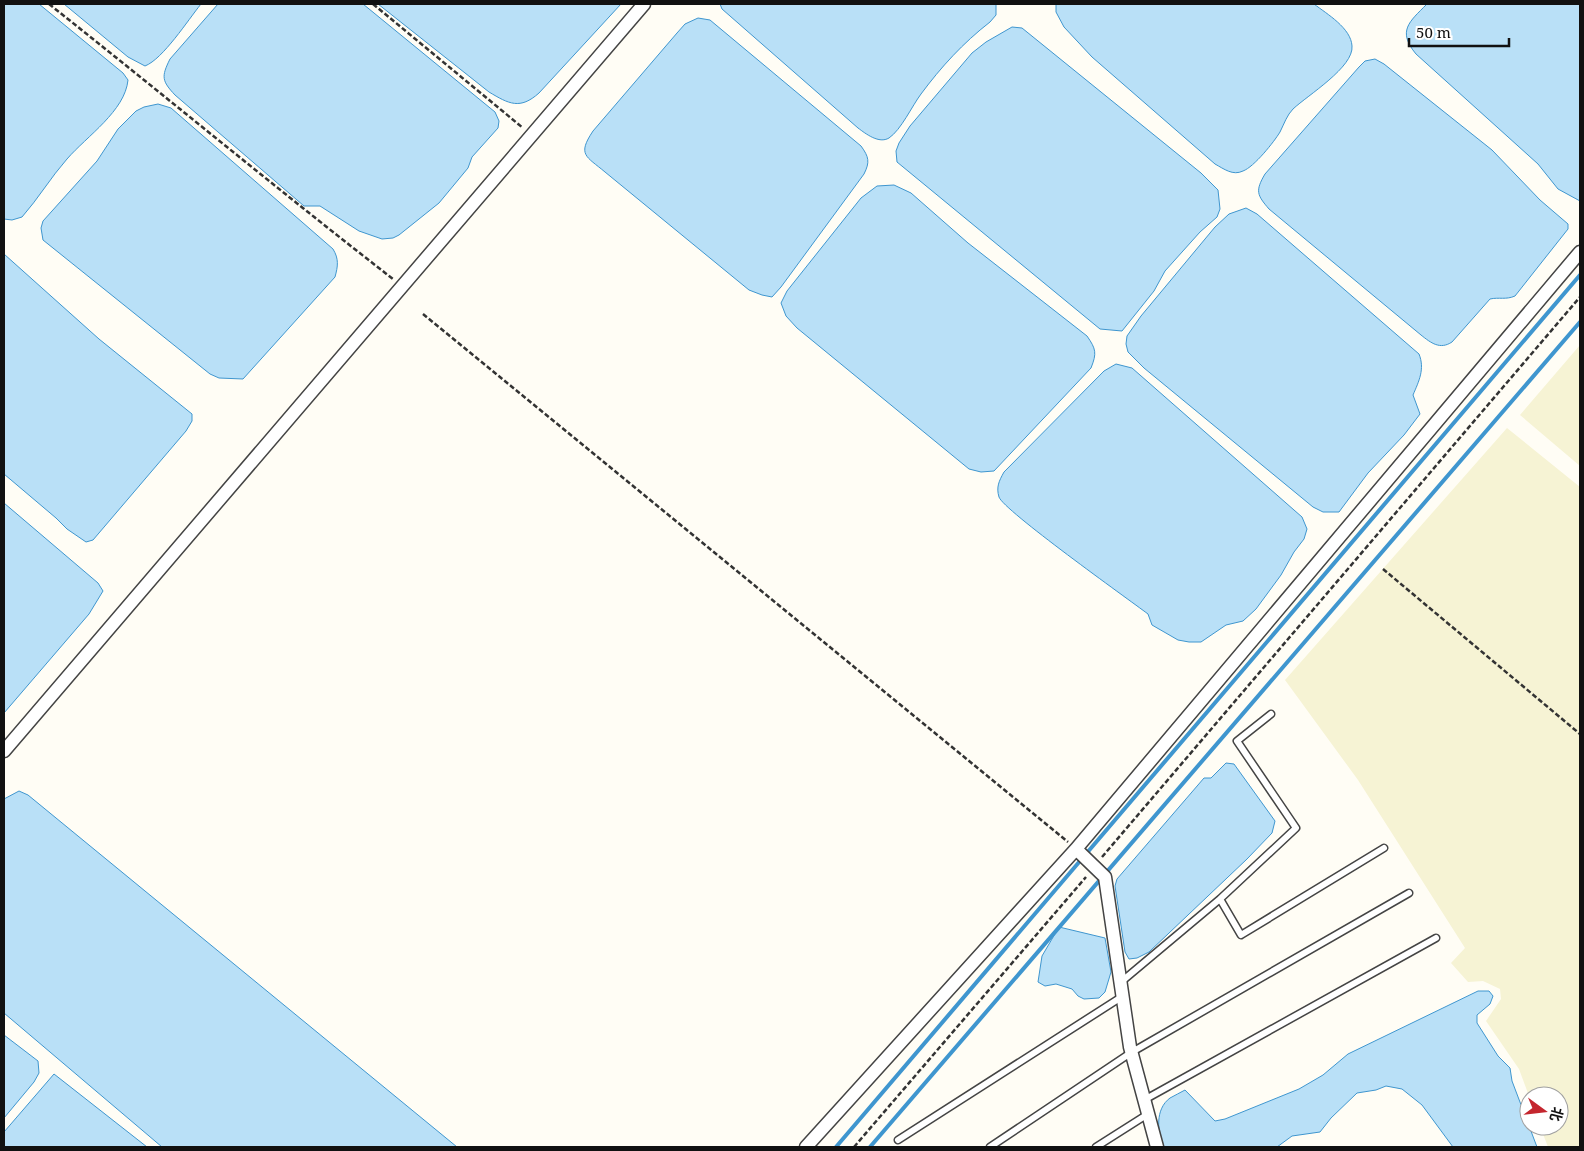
<svg xmlns="http://www.w3.org/2000/svg" width="1584" height="1151" font-family="'Noto Serif','Noto Sans SC',serif">
<style>
.farmland{fill:#f6f3d4}
.water{fill:#b9e0f7;stroke:#3f96cf}
.lines{fill:none;stroke-linecap:round;stroke-linejoin:round}
.stream{stroke:#3f96cf;stroke-width:4}
.service-casing{stroke:#444;stroke-width:9}
.minor-casing{stroke:#444;stroke-width:15}
.path{stroke:#333;stroke-width:2.5;stroke-dasharray:5 2.5;stroke-linecap:butt}
.service{stroke:#fff;stroke-width:6}
.minor{stroke:#fff;stroke-width:12}
</style>
<rect width="100%" height="100%" fill="#fffdf5"/>
<path class="farmland" d="M1580 345V466L1520 415Z
M1507 428 1580 487V1147H1548L1540 1126H1559V1096H1529L1519 1069 1486 1021 1501 999 1500 989 1483 981 1468 982 1451 963 1465 948 1358 780 1285 680Z"/>
<path class="water" d="M4 4H39L123 73 128 80C125 111 87 136 67 159 51 177 38 199 22 217L12 220 4 219Z
M64 4H201C188 20 163 59 145 66L128 57Z
M218 4H363L495 112 499 121 498 128 472 157 468 168 439 203 399 235 393 238 382 239 359 231 320 206H304L175 95C162 81 161 77 170 59Z
M378 4H621L539 93C520 110 509 104 489 92Z
M720 4H996V15L990 22C963 43 941 67 921 94 912 106 901 130 889 138 879 144 866 134 858 128L722 9Z
M1056 4H1314C1327 14 1351 28 1352 46 1354 67 1308 95 1293 109 1287 115 1284 124 1280 132 1274 142 1254 167 1243 171 1233 176 1224 169 1215 164L1092 57 1064 27 1056 12Z
M1427 4H1580V201L1558 189 1538 164 1416 54C1397 31 1409 22 1427 4Z
M698 18 710 20 861 146C869 157 870 162 864 174L781 287 772 297 762 295 749 290 605 172C586 156 577 155 593 131L677 33 685 24Z
M1012 27 1022 28 1201 173 1218 190 1220 209 1217 217 1200 232 1165 271 1154 291 1122 331 1100 329 897 162 896 151 899 143 910 126 972 53 986 42Z
M1375 59 1384 64 1492 150 1540 200 1568 224V229L1515 296C1506 300 1499 297 1490 299L1452 342C1440 350 1431 343 1421 335L1269 209C1257 195 1255 191 1265 174L1359 67 1365 61Z
M158 104 171 108 333 249C339 259 338 266 335 277L243 379 219 378 210 374 43 240 41 228 43 221 97 161 118 129 136 111 144 107Z
M894 185 911 193 968 243 1087 336C1096 349 1097 353 1091 368L994 471 981 472 969 469 797 328 786 316 781 303 787 291 861 198 877 186Z
M1246 208 1257 214 1419 354C1425 369 1419 381 1413 395L1420 414 1404 435 1368 473 1339 512H1323L1313 507 1144 368 1128 352 1126 344 1127 336 1141 316 1215 227 1229 214Z
M4 254 99 339 192 414V421L186 431 93 540 86 542 67 529 56 518 4 474Z
M1116 364 1132 368 1302 517 1307 529 1304 539 1294 552 1281 575 1256 609 1243 621 1226 625 1201 642H1189L1178 640 1152 625 1148 614C1128 599 1003 510 999 497 996 487 999 481 1004 472L1104 371Z
M4 503 98 583 103 591 89 614 4 713Z
M1226 763 1234 764 1275 821 1272 833 1247 859 1149 952 1137 958 1129 959 1125 952 1115 886 1117 879 1204 778H1211Z
M19 791 28 795 457 1147H162L4 1013V799Z
M1059 927 1105 938 1111 972 1105 992 1099 998 1084 999 1078 996 1072 989 1056 984 1045 986 1038 982 1042 956Z
M1478 991H1489L1493 996 1490 1004 1477 1015V1023L1498 1056 1510 1068 1512 1081 1537 1147H1453L1422 1105 1402 1089 1386 1086 1376 1090 1357 1093 1331 1118 1320 1132 1292 1136 1277 1147H1164C1157 1132 1155 1109 1170 1098 1175 1095 1180 1093 1185 1090L1215 1121 1225 1119 1299 1089 1323 1075 1348 1054Z
M4 1035 38 1061 39 1073 34 1082 4 1118Z
M54 1074 147 1147H4V1132Z"/>
<g class="lines">
<path class="stream" d="M836 1147 1580 275
M870 1147 1580 322"/>
<g class="service-casing">
<path id="service" d="M1220 899 1241 935 1384 848
M1121 982 1220 899 1296 828 1237 741 1271 714
M1144 1100 1436 938
M898 1140 1123 996
M990 1147 1132 1052 1409 893
M1096 1147 1148 1114"/>
</g>
<g class="minor-casing">
<path id="minor" d="M4 751 644 4
M1076 849 1105 877 1130 1047 1157 1147
M806 1147 1076 849 1580 252"/>
</g>
<path class="path" d="M49 4C164 95 277 189 393 279
M373 4 523 128
M423 314 1068 842
M1383 569 1580 734
M1102 857 1580 297
M854 1147 1086 877"/>
<use href="#service" class="service"/>
<use href="#minor" class="minor"/>
</g>
<rect width="1584" height="1151" fill="none" stroke="#111111" stroke-width="10"/>
<g transform="translate(1544 1111) rotate(105)"><circle r="24" fill="#ffffff" stroke="#a0a0a0"/>
<path d="M0-4L9 19L0 12L-9 19Z" fill="#c4262e"/>
<text y="-8" font-size="14" font-weight="bold" text-anchor="middle" fill="#111111">北</text>
</g>
<path d="M1409 38v8h100v-8" fill="none" stroke="#111111" stroke-width="2.5"/>
<text x="1416" y="38" font-size="15" fill="#111111" stroke="#ffffff" stroke-width="4" paint-order="stroke">50 m</text>
</svg>
